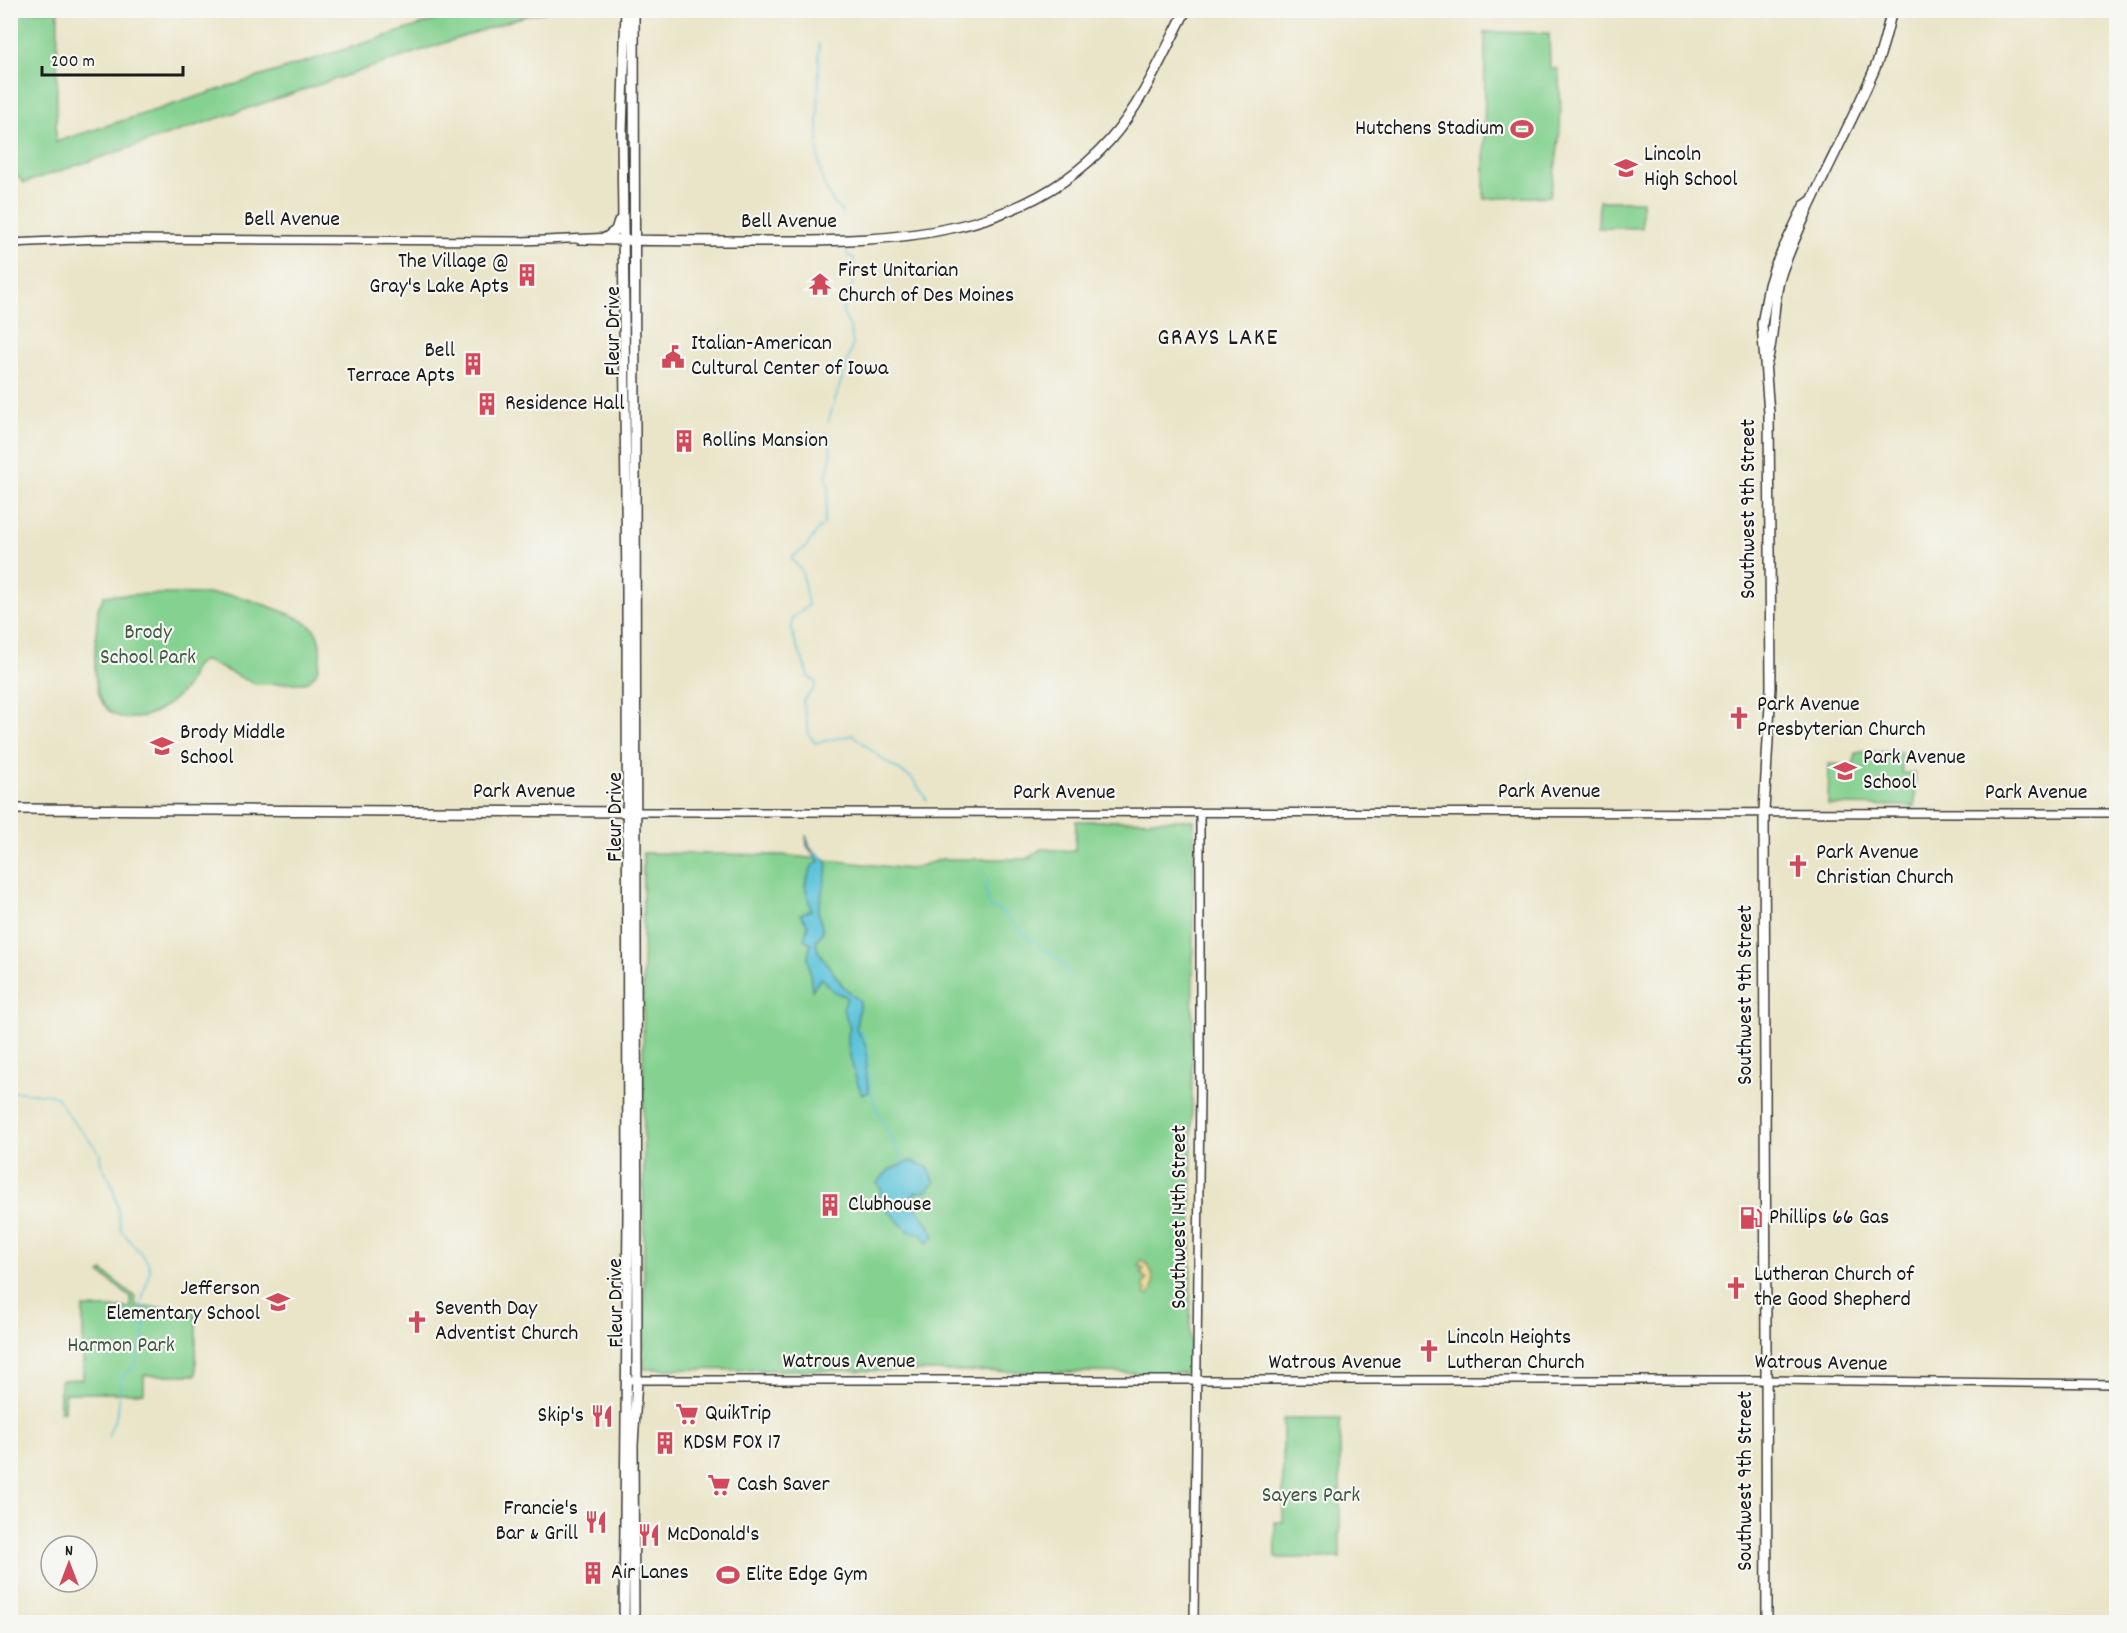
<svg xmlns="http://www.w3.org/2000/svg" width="2127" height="1633" font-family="Dekko,sans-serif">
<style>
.green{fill:#84d190;stroke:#507656;stroke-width:1.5}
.sand{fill:#eeda9e;stroke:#857b5d;stroke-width:1.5}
.water{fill:#5cc3da;stroke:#3c707b;stroke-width:1.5}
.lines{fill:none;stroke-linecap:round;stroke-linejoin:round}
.stream{stroke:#5cc3da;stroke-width:1.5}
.minor-casing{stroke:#3b3a36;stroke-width:10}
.major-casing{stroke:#3b3a36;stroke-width:12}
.minor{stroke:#fff;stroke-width:7}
.major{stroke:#fff;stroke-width:9}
.labels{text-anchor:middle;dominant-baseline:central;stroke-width:4.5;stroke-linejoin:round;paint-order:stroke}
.poi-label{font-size:22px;fill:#1c1c1c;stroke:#f6f6f2;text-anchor:start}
.street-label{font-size:22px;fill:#1c1c1c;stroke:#f6f6f2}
.park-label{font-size:22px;fill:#405b45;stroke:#f6f6f2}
.neighbourhood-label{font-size:24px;letter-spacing:1.5px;fill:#1c1c1c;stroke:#f6f6f2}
</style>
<rect width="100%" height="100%" fill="#f6f6f2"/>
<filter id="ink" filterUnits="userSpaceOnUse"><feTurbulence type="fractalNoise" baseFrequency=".0167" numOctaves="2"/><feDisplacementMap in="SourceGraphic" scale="12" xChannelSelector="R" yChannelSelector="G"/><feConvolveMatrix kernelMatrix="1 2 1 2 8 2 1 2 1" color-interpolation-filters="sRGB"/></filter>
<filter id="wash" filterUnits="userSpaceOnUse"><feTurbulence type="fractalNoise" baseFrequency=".008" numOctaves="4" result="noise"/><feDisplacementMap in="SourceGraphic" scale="24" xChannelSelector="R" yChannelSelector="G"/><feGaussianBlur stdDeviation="1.35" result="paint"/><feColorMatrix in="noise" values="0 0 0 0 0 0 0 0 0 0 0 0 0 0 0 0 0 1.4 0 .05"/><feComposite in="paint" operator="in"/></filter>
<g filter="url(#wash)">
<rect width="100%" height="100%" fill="#eae5c8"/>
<path class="green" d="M10 11H58L56 142 464 11H550L525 16 24 183 11 170Z
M1485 32 1549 33 1550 69H1558C1564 113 1559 152 1550 196L1484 199Z
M1599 201H1642V228H1598Z
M113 595C151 595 190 592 228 595 245 597 302 616 313 628 320 636 321 648 320 658 319 670 315 679 304 683L255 684 206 661C191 661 193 679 185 688 170 706 144 723 121 717 83 707 97 638 98 608L104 596Z
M1860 752H1901L1902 773H1915V806L1828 805 1829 764 1854 765 1855 753Z
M1194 820 1190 1373 644 1369 643 853 782 855 910 869 942 859H1026L1041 849 1075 851 1076 821Z
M103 1271 135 1297 136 1307 196 1308V1375H144V1393H65L64 1411H60V1380L83 1379V1308H131V1298L100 1273Z
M1283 1419H1340V1558H1276L1275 1522H1283Z"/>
<path class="sand" d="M1141 1260C1154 1266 1157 1286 1148 1296L1144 1294 1146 1290 1143 1285 1147 1280 1141 1273 1144 1268 1139 1266Z"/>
<path class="water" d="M806 835 810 848 826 860 828 866 818 911 823 931 816 941 818 951 843 986 860 1001 856 1029 865 1044 867 1059 865 1069 869 1092 862 1095C856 1080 843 1042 850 1028L843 1009 847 997 833 991 821 978 812 990 808 956 811 943 804 939 808 925 800 914 811 910 805 885 812 866 819 861 807 846Z
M910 1161 928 1167 935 1182 927 1191 916 1192 912 1197C914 1211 930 1221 934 1236L927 1243 921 1234 908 1231 876 1199 882 1191 877 1183 889 1170Z"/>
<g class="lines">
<path class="stream" d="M818 143 819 43
M818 149C819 175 824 193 842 213
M828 422 853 344 850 327 843 314V306L853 283 854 258 848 256 847 251
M825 433 829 436 831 455 826 478 829 486 824 525 816 532 807 546 791 558 802 571 808 606 792 618C789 639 804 656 808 677L816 682 814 689 803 701 809 734 815 743 853 735 886 762 912 778 927 800
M979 872 988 879 984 890 988 897 989 908H995L1003 913 1029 939 1061 961 1070 976
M858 1028C870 1042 867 1056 868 1072 870 1106 890 1134 904 1163
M10 1091 51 1095 58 1098C67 1119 87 1134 100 1154 99 1168 109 1173 112 1185 116 1199 120 1215 120 1229L148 1262 150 1270 141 1304C152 1324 139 1346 135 1367 114 1375 122 1393 118 1409 116 1419 111 1427 108 1437"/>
</g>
</g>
<g filter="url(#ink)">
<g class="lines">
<g class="minor-casing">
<path id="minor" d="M579 240 621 241
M10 243 99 239 522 241 613 237 622 240
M635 812 2116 813
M626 1380H1765L2116 1384
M1194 1622 1200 1092V813"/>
</g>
<g class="major-casing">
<path id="major" d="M634 10 637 1380 633 1445 634 1622
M607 237 616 230 619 221
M627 240C676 241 724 241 773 241 894 242 1024 237 1110 140 1143 102 1163 54 1186 10
M1766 365C1776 334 1771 302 1782 271 1808 201 1846 136 1875 68 1883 50 1887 29 1892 10
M10 809 633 812
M624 1622 628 1215 627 589 622 131 626 10
M1767 1622 1764 811 1771 687 1769 413 1762 324 1769 285 1775 266 1804 206 1811 201"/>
</g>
<use href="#minor" class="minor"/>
<use href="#major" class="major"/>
</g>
</g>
<defs>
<g id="stadium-bare" transform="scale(1.8)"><path d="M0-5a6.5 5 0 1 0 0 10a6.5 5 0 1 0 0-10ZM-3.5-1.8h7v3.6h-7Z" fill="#d1495b" stroke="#f6f6f2" stroke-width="2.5" paint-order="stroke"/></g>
<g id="school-bare" transform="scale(1.8)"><path d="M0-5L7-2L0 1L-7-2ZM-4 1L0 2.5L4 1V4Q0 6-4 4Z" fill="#d1495b" stroke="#f6f6f2" stroke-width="2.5" paint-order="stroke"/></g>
<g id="building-bare" transform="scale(1.8)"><path d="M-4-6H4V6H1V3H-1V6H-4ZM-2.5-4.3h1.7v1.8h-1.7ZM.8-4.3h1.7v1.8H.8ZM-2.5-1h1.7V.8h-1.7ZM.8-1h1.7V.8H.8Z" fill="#d1495b" stroke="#f6f6f2" stroke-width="2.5" paint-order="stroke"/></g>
<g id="temple-bare" transform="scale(1.8)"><path d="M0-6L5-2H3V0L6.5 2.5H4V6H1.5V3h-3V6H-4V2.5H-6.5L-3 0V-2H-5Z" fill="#d1495b" stroke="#f6f6f2" stroke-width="2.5" paint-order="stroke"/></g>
<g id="civic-bare" transform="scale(1.8)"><path d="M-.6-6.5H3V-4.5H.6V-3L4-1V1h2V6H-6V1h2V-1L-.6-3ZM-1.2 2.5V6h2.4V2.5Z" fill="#d1495b" stroke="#f6f6f2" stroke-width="2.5" paint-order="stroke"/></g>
<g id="church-bare" transform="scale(1.8)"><path d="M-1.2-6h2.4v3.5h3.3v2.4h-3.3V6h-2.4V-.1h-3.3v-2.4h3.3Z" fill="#d1495b" stroke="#f6f6f2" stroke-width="2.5" paint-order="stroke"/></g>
<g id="fuel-bare" transform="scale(1.8)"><path d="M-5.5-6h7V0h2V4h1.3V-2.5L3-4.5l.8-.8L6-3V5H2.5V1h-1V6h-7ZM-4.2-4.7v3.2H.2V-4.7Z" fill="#d1495b" stroke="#f6f6f2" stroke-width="2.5" paint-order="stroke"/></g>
<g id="supermarket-bare" transform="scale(1.8)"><path d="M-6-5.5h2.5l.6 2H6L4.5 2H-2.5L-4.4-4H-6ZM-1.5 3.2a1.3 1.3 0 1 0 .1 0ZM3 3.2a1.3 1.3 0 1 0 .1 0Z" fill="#d1495b" stroke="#f6f6f2" stroke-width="2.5" paint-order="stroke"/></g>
<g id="restaurant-bare" transform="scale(1.8)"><path d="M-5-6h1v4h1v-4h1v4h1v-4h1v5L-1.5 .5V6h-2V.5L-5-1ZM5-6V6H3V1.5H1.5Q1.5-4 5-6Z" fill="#d1495b" stroke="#f6f6f2" stroke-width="2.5" paint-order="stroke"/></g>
</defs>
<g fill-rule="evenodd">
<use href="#stadium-bare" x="1522" y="129"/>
<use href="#school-bare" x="1626" y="168"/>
<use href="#building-bare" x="527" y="275"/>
<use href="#temple-bare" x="820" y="284"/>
<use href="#civic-bare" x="673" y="357"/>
<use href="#building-bare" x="473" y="364"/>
<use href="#building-bare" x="487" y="404"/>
<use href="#building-bare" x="684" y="441"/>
<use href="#church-bare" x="1739" y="718"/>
<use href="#school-bare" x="162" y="746"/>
<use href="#school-bare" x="1845" y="771"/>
<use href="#church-bare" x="1798" y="866"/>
<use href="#building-bare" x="830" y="1205"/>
<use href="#fuel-bare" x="1751" y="1218"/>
<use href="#church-bare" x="1736" y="1288"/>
<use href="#school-bare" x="278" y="1302"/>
<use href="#church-bare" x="417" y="1322"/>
<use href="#church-bare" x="1429" y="1351"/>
<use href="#supermarket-bare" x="687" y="1414"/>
<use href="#restaurant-bare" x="602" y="1416"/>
<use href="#building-bare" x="665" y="1443"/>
<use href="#supermarket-bare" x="719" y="1485"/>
<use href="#restaurant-bare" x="596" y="1522"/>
<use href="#restaurant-bare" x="649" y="1535"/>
<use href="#building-bare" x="593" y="1573"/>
<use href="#stadium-bare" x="728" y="1575"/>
</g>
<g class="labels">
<g class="poi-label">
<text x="1504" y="129" text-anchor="end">Hutchens Stadium</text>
<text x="1644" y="155">Lincoln<tspan x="1644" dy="25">High School</tspan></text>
<text x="509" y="262" text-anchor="end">The Village @<tspan x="509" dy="25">Gray's Lake Apts</tspan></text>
<text x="838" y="271">First Unitarian<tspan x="838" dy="25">Church of Des Moines</tspan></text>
<text x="691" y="344">Italian-American<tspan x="691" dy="25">Cultural Center of Iowa</tspan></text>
<text x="455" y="351" text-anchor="end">Bell<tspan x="455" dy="25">Terrace Apts</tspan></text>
<text x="505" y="404">Residence Hall</text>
<text x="702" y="441">Rollins Mansion</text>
<text x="1757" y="705">Park Avenue<tspan x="1757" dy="25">Presbyterian Church</tspan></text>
<text x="180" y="733">Brody Middle<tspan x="180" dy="25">School</tspan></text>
<text x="1863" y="758">Park Avenue<tspan x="1863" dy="25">School</tspan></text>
<text x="1816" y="853">Park Avenue<tspan x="1816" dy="25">Christian Church</tspan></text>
<text x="848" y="1205">Clubhouse</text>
<text x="1769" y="1218">Phillips 66 Gas</text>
<text x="1754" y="1275">Lutheran Church of<tspan x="1754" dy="25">the Good Shepherd</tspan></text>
<text x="260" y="1289" text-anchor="end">Jefferson<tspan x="260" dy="25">Elementary School</tspan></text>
<text x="435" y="1309">Seventh Day<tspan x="435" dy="25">Adventist Church</tspan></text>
<text x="1447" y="1338">Lincoln Heights<tspan x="1447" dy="25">Lutheran Church</tspan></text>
<text x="705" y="1414">QuikTrip</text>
<text x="584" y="1416" text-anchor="end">Skip's</text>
<text x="683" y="1443">KDSM FOX 17</text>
<text x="737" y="1485">Cash Saver</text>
<text x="578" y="1509" text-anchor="end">Francie's<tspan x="578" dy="25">Bar &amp; Grill</tspan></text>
<text x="667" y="1535">McDonald's</text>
<text x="611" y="1573">Air Lanes</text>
<text x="746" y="1575">Elite Edge Gym</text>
</g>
<g class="street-label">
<text x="292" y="220">Bell Avenue</text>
<text x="789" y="222">Bell Avenue</text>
<text transform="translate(614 331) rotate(-90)">Fleur Drive</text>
<text transform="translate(1749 509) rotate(-90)">Southwest 9th Street</text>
<text x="524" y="792">Park Avenue</text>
<text x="1549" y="792">Park Avenue</text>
<text x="1064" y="793">Park Avenue</text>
<text x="2036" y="793">Park Avenue</text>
<text transform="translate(616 817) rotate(-90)">Fleur Drive</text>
<text transform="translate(1746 995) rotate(-90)">Southwest 9th Street</text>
<text transform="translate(1180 1217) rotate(-90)">Southwest 14th Street</text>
<text transform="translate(617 1303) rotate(-91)">Fleur Drive</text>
<text x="849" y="1362">Watrous Avenue</text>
<text x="1335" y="1363">Watrous Avenue</text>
<text transform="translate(1821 1364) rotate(1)">Watrous Avenue</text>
<text transform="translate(1746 1481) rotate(-90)">Southwest 9th Street</text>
</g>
<g class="park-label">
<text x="148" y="633">Brody<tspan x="148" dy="25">School Park</tspan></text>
<text x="121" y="1346">Harmon Park</text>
<text x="1311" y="1496">Sayers Park</text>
</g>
<g class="neighbourhood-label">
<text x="1218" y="339">GRAYS LAKE</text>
</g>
</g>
<rect width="2127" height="1633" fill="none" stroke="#f6f6f2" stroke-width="36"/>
<g transform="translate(69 1564)"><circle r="28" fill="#f6f6f2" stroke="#9f9f9c" stroke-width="1.5"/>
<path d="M0-4.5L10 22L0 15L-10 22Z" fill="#d1495b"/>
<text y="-9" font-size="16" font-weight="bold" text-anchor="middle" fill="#1c1c1c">N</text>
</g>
<path d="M42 66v9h141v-9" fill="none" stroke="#1c1c1c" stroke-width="3"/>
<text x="51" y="66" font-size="18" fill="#1c1c1c" stroke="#f6f6f2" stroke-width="4.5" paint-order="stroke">200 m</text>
</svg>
